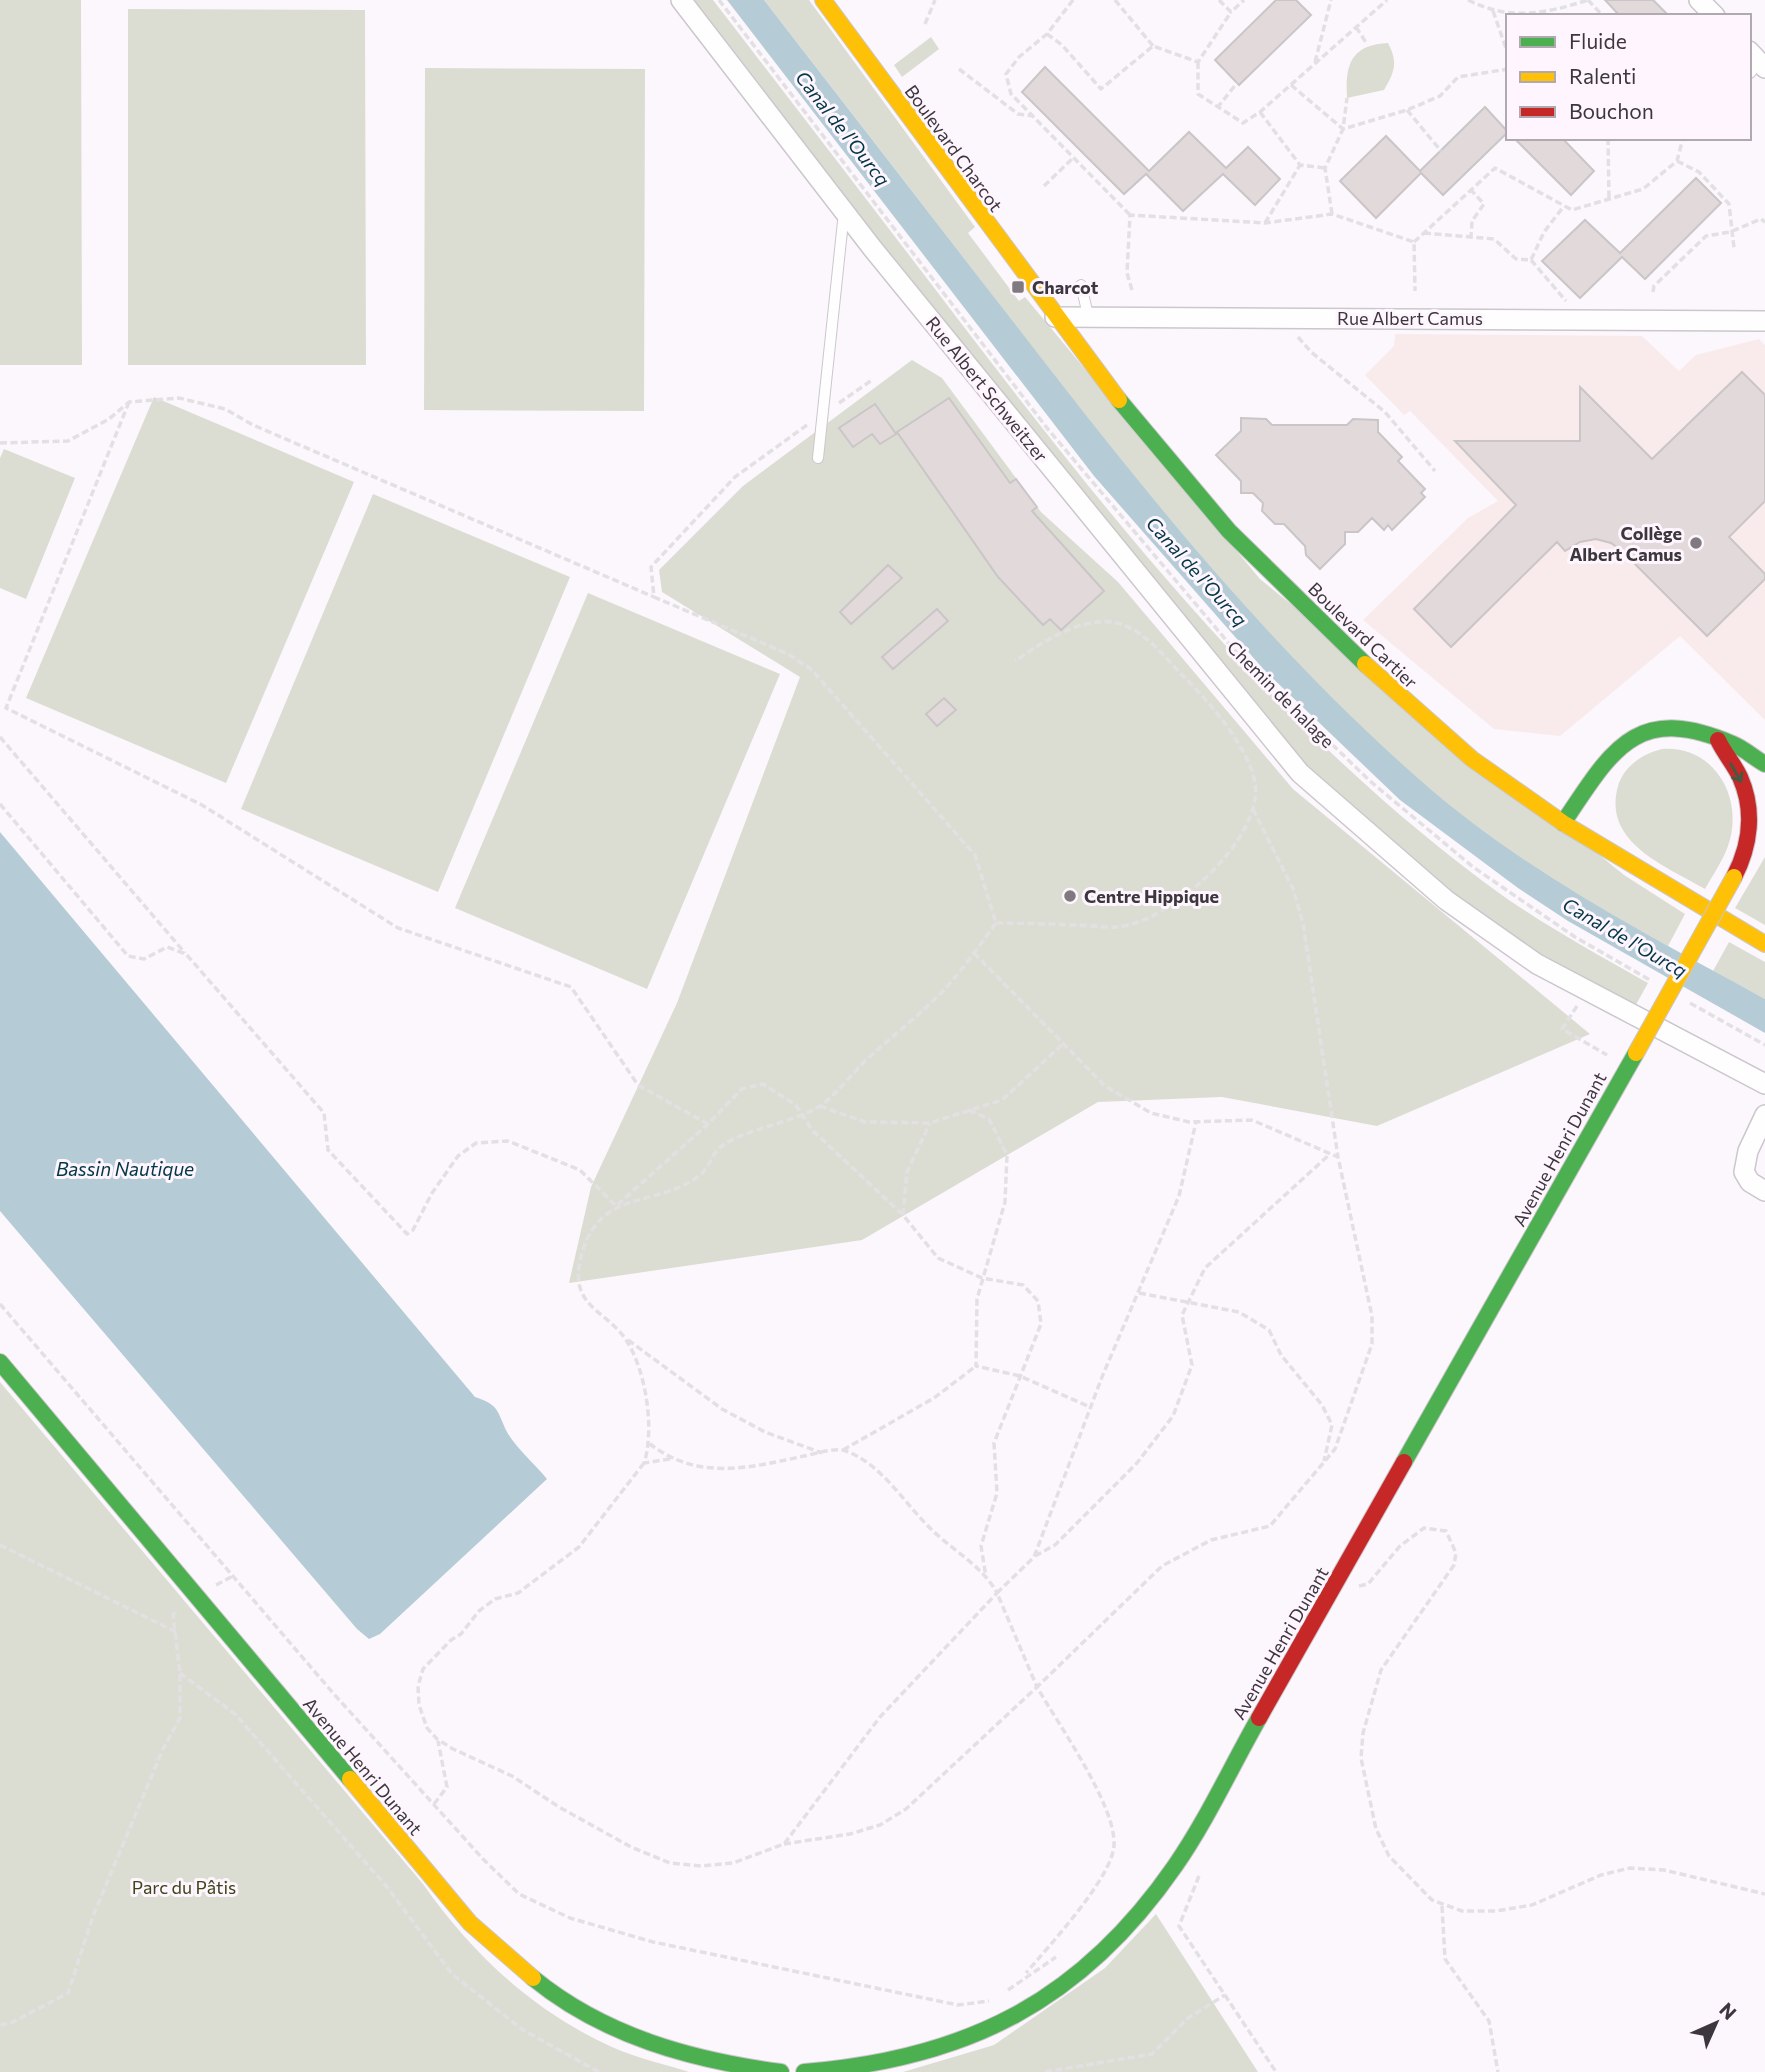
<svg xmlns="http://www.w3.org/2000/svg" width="1765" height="2072" font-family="Commissioner,sans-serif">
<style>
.industrial{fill:#f9ebeb}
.green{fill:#dcddd2}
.water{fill:#b5ccd6}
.building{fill:#e2d9da;stroke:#cac5c7;stroke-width:2}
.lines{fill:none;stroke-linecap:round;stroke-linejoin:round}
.lane-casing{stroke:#cbc7cc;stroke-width:12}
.street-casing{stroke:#cbc7cc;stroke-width:22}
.fast-casing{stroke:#cbc7cc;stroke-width:18}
.slow-casing{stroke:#cbc7cc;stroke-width:18}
.jam-casing{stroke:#cbc7cc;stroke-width:18}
.path{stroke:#e2e0e2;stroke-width:3.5;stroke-dasharray:7 3.5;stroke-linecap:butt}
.lane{stroke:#fffeff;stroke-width:10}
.street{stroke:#fffeff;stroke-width:19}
.fast{stroke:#4caf50;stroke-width:16}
.slow{stroke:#ffc107;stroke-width:16}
.jam{stroke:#c62828;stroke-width:16}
.slow-bridge-casing{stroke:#cbc7cc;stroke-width:18;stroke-linecap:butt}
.slow-bridge{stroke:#ffc107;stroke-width:16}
.oneway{stroke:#405b42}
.poi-dot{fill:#7f7a7f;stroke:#fef5fe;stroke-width:2.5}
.labels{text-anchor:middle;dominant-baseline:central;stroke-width:6;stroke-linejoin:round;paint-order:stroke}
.street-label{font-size:18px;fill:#3b373c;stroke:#fef5fe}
.poi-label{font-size:18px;font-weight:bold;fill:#3b373c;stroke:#fef5fe;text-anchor:start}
.park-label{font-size:18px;fill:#3a4414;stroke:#fef5fe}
.water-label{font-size:19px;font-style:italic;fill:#013746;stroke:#fef5fe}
</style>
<rect width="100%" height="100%" fill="#fcf7fc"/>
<path class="industrial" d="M1395 334 1642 336 1679 371 1696 355 1759 339 1765 345V720L1680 636 1560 736 1494 729 1363 620 1468 518 1498 501 1410 411 1404 415 1365 375 1394 346Z"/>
<path class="green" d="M0 0H81L82 365H0Z
M693 0H713C797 109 881 218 964 327 1124 536 1291 744 1506 898 1551 929 1600 956 1648 983L1633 1010 1530 954 1405 860 1293 752 1016 417Z
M764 0H809L975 227 968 233 1019 301 1025 297 1260 579 1624 875 1685 914 1668 946C1581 899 1496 847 1420 781 1269 649 1142 489 1020 331 935 221 850 110 764 0Z
M128 9 365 10 366 365H128Z
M931 37 939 49 902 77 894 65Z
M1388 43C1398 62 1395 72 1384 90L1347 98C1345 64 1351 45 1388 43Z
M425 68 645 69 644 411 424 410Z
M912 360 942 378 1041 512 1118 582 1293 789 1590 1034 1377 1126 1222 1097 1098 1102 862 1240 569 1283 591 1187 677 1003 800 677 662 592 659 570 743 486Z
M154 397 354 482 226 783 26 698Z
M4 449 75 478 26 599 0 588V458Z
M373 494 570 577 438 892 241 809Z
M588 593 780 674 647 989 455 908Z
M1662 749C1714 745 1745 798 1728 846 1723 860 1713 875 1705 889 1666 866 1602 843 1618 786 1624 766 1642 754 1662 749Z
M1765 857V925L1735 908Z
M1729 942 1765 962V999L1713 971Z
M0 1382 423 1884C472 1954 534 2012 612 2047 637 2058 664 2064 689 2072H0Z
M1156 1914 1258 2072H903L994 2045 1105 1968Z"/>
<path class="water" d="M727 0H764C848 108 931 216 1015 324 1139 485 1267 646 1420 780 1523 871 1646 934 1765 999V1033L1568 921 1518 888 1400 800 1265 671 1094 476Z
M0 832 475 1397C500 1405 497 1412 507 1432 516 1448 535 1464 547 1479L380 1634 369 1639 357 1629 0 1211Z"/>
<path class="building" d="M1276 0H1296L1311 15 1239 85 1215 60Z
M1605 0H1653L1669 16H1620Z
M1045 67 1149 171 1189 132 1226 168 1248 147 1280 179 1255 205 1223 174 1183 211 1146 174 1124 194 1022 92Z
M1485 107 1508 132 1443 195 1421 173 1376 218 1340 181 1386 136 1420 171Z
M1514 138H1562L1594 171 1571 195Z
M1696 178 1721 203 1645 279 1622 257 1580 298 1542 261 1585 220 1620 253Z
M1742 372 1765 395V501L1729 537 1765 574V579L1707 636 1622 551 1611 543 1596 539 1580 542 1565 551 1557 542 1451 647 1414 609 1516 505 1455 441H1580V387L1652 459Z
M949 398 1010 483 1016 479 1037 507 1032 511 1104 591 1061 630 1050 619 1043 625 998 577 897 432Z
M875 404 896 434 880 444 872 434 853 447 839 428Z
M1241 418 1266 419 1272 425H1347L1353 419 1378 420V432L1402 457 1398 461 1425 489 1421 493 1425 497 1392 530 1388 525 1384 530 1372 518 1358 532H1345V544L1320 569 1306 555 1305 546 1284 524H1275L1262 511 1263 503 1253 493H1241V481L1216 455 1241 431Z
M888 565 902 578 851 624 840 612Z
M937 609 948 621 893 669 882 657Z
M944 698 956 710 937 726 926 714Z"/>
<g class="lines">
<g class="lane-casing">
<path id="lane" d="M1750 73 1760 62
M1081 285 1088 315
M818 458 844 212"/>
</g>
<g class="street-casing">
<path id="street" d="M681 0 873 249 1300 773 1446 900 1537 964 1765 1084
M1699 0 1715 16
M1749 51 1765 68
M1055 317 1765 321
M1765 1115 1748 1151 1744 1172 1750 1182 1765 1191"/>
</g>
<g class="fast-casing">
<path id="fast" d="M1119 400 1229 531 1365 664
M1563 823C1612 750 1636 702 1733 744 1745 749 1754 758 1765 764
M0 1362 350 1779
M1404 1462 1636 1053
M533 1978C604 2036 691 2060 781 2072
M804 2072C966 2059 1081 2002 1175 1866 1207 1820 1231 1767 1259 1718"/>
</g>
<g class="slow-casing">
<path id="slow" d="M823 0 1119 400
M1365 664 1472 759 1563 823 1765 944
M350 1779 470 1923 533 1978"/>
</g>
<g class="jam-casing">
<path id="jam" d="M1718 740C1724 753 1734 764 1740 777 1755 811 1750 846 1734 877
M1259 1718 1404 1462"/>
</g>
<path class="path" d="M719 0 1047 428 1237 653 1370 781 1473 867 1575 937 1650 980
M1073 0 1047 34 1019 57 1006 74 1011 94 1130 215
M1115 0 1153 46
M1219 0 1231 12 1244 0
M1468 0C1510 21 1544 14 1588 0
M1588 0 1603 16
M1493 11 1508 54
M925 24 935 0
M1356 27 1367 44
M1047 34 1062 45 1101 89 1153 46 1198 62 1231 12
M1198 62V94L1243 123 1260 112 1387 0
M1315 62 1331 0
M959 69 1018 114 1033 116
M1291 85 1343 129 1407 110 1440 96 1458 77 1508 69
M1217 108 1237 83
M1407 110 1441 151
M1260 112 1300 165 1325 168
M1608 138 1609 198
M1677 161 1699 172 1729 204 1734 248
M1044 186 1073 158
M1470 189 1484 204 1472 221 1471 236
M1332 214 1325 168 1343 129 1347 98
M1265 223 1300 165
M1424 233 1494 239 1516 259 1531 260 1544 232 1564 206
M1414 242 1495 168 1572 210 1643 189 1677 161 1683 138
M1531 260 1566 301
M1132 290 1127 273 1130 215 1265 223 1332 214 1414 242 1415 291
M1653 292 1654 286 1706 236 1730 232 1761 219 1765 222
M1298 337 1311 352 1385 412 1435 471
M129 402 6 708 202 805 398 928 571 987 638 1085 708 1124 742 1089 763 1084 796 1105 812 1130 903 1215 938 1258 982 1278 1023 1285 1038 1301 1041 1324 994 1443 997 1493 981 1546 986 1577
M839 403 872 380
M0 443 68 441 109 419 129 402 179 398 225 409 253 425 654 597
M0 737 185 953
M0 804 128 956 144 959 167 947 186 954 324 1113 328 1150 407 1234 413 1230 432 1193 458 1156 476 1143 508 1141 580 1170 616 1206 708 1124
M1253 809 1293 889 1303 923 1338 1157
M996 923C1023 923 1049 924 1076 925 1089 925 1105 928 1118 927 1170 922 1264 839 1255 783 1249 747 1207 699 1182 675 1163 655 1140 625 1111 622 1079 618 1041 643 1015 661
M974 953 1105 1086 1151 1113 1189 1122 1252 1120 1338 1157 1372 1316V1344L1335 1449 1270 1526 1211 1540 1162 1566 1037 1687C1058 1724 1116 1805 1114 1845 1113 1877 1048 1947 1026 1973
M1690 1003 1765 1045
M1577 1006 1562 1029 1607 1055
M820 1106 865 1122 930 1123 1002 1100 1063 1044
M969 1110 989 1119 1007 1155 1005 1202 977 1299 976 1366 1020 1376 1090 1407
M903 1215 907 1172 930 1123
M1139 1293 1239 1312 1269 1330 1281 1355 1322 1405 1332 1425 1324 1461
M0 1304 333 1693 483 1859 519 1894 570 1918 653 1942 958 2005 989 2001
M628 1340 722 1409 765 1432 822 1453
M843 1450 934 1398 976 1366
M670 1459 644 1463C655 1430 646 1370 626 1340 606 1309 566 1307 582 1253 602 1186 657 1209 700 1175 709 1168 712 1153 722 1146 744 1129 796 1122 820 1106 837 1094 851 1075 865 1061 891 1037 920 1015 944 990 963 969 980 945 996 923L975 855 811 669 788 654 654 597 651 567 735 477 807 425
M644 1463 579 1547 518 1593 495 1599 479 1611 461 1634 451 1640 423 1669 418 1686 419 1705 427 1728 437 1739 453 1749 512 1776 559 1807 631 1847 670 1863 702 1866 733 1863 784 1844 880 1717 997 1593C982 1565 950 1549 928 1526 903 1501 881 1464 846 1451 835 1447 815 1454 804 1456 749 1468 698 1481 650 1444
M0 1545 176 1632
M1035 1556 1055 1545 1137 1463 1173 1416 1192 1365 1182 1315 1205 1268 1330 1154
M216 1585 233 1576
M1359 1586 1368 1584 1400 1546 1424 1528 1446 1531 1456 1553 1454 1565 1381 1670 1363 1733 1361 1758 1376 1829 1389 1856 1432 1900 1462 1911H1496L1532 1905 1601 1875 1630 1868 1664 1870 1765 1894
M180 1673 235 1714 387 1887 452 1974 523 2030 599 2072
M434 1804 447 1787 438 1741
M784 1844 850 1834 880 1825 906 1809 1037 1687 997 1593 1034 1557 1102 1377 1179 1196 1196 1122
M1199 1876 1179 1926 1276 2072
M1442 1906 1445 1959 1489 2021 1498 2072
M1008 1990 1056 1957
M0 2025 13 2022 68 1993 93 1916 163 1749 180 1718V1673L173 1615 178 1610
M1045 2072 1152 2054 1188 2018 1225 1995"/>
<use href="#lane" class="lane"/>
<use href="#street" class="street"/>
<use href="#fast" class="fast"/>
<use href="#slow" class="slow"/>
<use href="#jam" class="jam"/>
<g class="slow-bridge-casing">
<path id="slow-bridge" d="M1636 1053 1734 877"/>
</g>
<use href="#slow-bridge" class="slow-bridge"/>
</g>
<defs><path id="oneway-shaft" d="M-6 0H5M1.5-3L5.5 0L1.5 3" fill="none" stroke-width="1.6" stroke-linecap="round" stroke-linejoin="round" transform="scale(1.75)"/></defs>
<use class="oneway" href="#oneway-shaft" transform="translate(1736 773) rotate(60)"/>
<g class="poi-dot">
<rect x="1011" y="280" width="14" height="14" rx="3.5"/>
<circle cx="1696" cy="543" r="7"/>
<circle cx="1070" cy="896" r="7"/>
</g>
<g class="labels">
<g class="street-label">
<text transform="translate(954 148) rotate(54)">Boulevard Charcot</text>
<text x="1410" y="318">Rue Albert Camus</text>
<text transform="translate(987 389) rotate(51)">Rue Albert Schweitzer</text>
<text transform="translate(1363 635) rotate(44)">Boulevard Cartier</text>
<text transform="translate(1281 694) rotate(45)">Chemin de halage</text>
<text transform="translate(1559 1149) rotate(-61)">Avenue Henri Dunant</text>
<text transform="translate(1280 1643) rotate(-60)">Avenue Henri Dunant</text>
<text transform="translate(363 1766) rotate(50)">Avenue Henri Dunant</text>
</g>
<g class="poi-label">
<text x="1032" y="287">Charcot</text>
<text x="1682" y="533" text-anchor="end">Collège<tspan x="1682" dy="21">Albert Camus</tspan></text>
<text x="1084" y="896">Centre Hippique</text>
</g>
<g class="park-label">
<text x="184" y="1887">Parc du Pâtis</text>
</g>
<g class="water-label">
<text transform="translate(843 128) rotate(52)">Canal de l'Ourcq</text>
<text transform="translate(1197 571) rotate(48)">Canal de l'Ourcq</text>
<text transform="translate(1625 937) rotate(30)">Canal de l'Ourcq</text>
<text x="125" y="1168">Bassin Nautique</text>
</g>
</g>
<rect x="1506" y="14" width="245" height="126" fill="#fef5fe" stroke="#b0a9b0" stroke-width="2"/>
<rect x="1520" y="37" width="35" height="10" fill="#4caf50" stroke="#b0a9b0" stroke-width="2"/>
<text x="1569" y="49" font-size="21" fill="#3b373c">Fluide</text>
<rect x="1520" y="72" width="35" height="10" fill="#ffc107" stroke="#b0a9b0" stroke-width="2"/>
<text x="1569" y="84" font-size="21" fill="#3b373c">Ralenti</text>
<rect x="1520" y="107" width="35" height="10" fill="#c62828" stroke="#b0a9b0" stroke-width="2"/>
<text x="1569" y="119" font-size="21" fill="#3b373c">Bouchon</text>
<g transform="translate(1716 2023) rotate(45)" stroke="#fef5fe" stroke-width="5" paint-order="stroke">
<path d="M0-5L12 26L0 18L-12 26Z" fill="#3b373c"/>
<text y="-10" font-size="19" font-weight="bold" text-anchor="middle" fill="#3b373c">N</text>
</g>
</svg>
